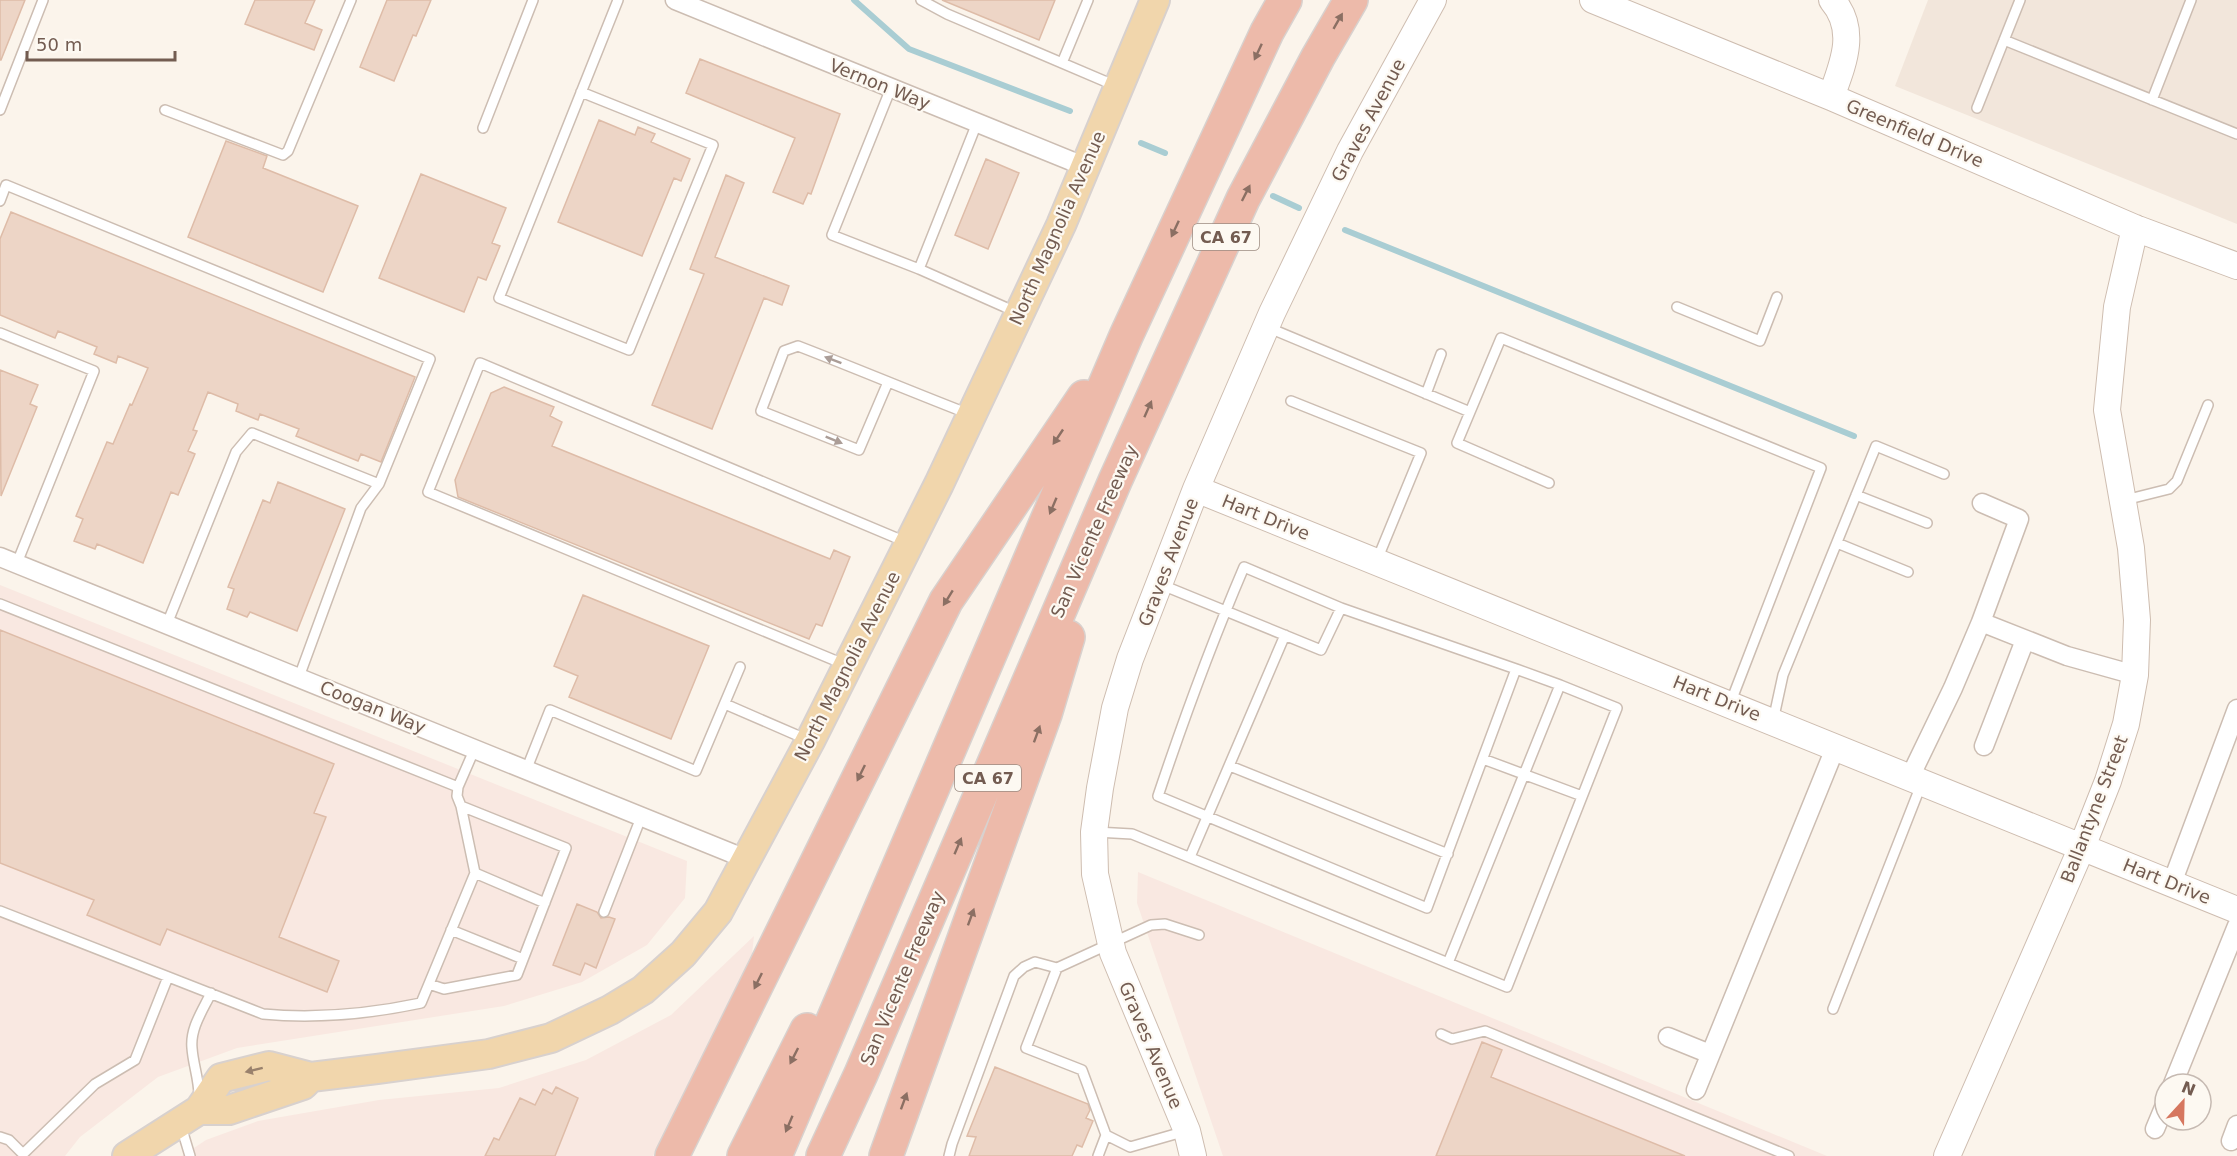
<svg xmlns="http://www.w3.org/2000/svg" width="2237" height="1156" font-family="'DejaVu Sans',sans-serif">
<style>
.residential{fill:#f2e6db}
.commercial{fill:#f9e8e1}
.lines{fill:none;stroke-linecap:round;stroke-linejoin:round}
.stream{stroke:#a9cdd3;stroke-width:6}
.building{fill:#edd5c6;stroke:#debca8;stroke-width:1.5}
.lane-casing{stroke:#ccbdb2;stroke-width:12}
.street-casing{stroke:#ccbdb2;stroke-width:21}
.secondary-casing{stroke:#cebdb0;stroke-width:28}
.primary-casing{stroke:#d8d1ce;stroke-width:32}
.highway-casing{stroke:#d8d1ce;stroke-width:36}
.lane{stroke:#fff;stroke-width:9}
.street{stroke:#fff;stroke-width:18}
.secondary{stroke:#fff;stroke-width:26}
.primary{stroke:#f1d6ac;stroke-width:28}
.highway{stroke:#edbaaa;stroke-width:33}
.oneway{fill:#8b6f63}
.oneway2{fill:#ab9d97}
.oneway3{fill:#99816c}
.labels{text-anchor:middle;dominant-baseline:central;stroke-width:4.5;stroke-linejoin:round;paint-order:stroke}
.shield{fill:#fdf9f2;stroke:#9c8b81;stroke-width:1.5}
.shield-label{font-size:16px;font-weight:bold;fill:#735c51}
.street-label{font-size:18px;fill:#735c51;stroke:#fdf9f2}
</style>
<rect width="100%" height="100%" fill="#fbf4eb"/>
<path class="residential" d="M1928 0H2237V224L1895 86Z"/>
<path class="commercial" d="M0 585 687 861 685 898 647 945 582 982 504 1006 237 1048 158 1077 80 1137 65 1156H0Z
M1138 872 1827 1156H1223L1137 903Z
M754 936 752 954 653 1156H182L206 1140 258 1121 379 1100 499 1088 586 1060 671 1015Z"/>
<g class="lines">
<path class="stream" d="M854 0 909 49 1070 111
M1141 143 1165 153
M1273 196 1299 208
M1345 230 1854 436"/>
</g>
<path class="building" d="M0 0H25L1 60H0Z
M255 0H315L305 23 322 30 314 50 245 24Z
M387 0H431L416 36 413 35 394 81 360 67Z
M942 0H1055L1039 40Z
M700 59 840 114 811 194 808 193 803 204 773 192 795 138 686 93Z
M599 120 635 135 638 127 655 134 651 142 690 159 681 181 674 178 642 256 558 222Z
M226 141 267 156 263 168 358 206 323 292 188 237Z
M986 159 1019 173 988 249 955 235Z
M421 174 506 208 492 243 500 246 486 280 478 277 464 312 379 278Z
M726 175 744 183 715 257 789 286 782 305 764 298 712 429 652 405 704 274 690 269Z
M11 212 415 377 381 462 361 454 358 461 296 436 299 429 260 414 258 420 236 411 238 404 208 392 193 430 197 431 188 451 195 454 178 495 171 492 143 563 97 544 95 549 74 541 83 519 76 516 107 442 113 444 130 404 132 405 148 368 118 356 116 363 94 354 97 347 58 331 55 338 0 315V239Z
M0 370 38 385 30 404 37 407 1 496Z
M504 387 554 407 550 416 562 422 552 446 830 559 834 550 850 557 822 626 816 624 809 639 458 497 455 480 491 393Z
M278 482 345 509 297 631 250 612 247 617 227 609 234 589 228 587 263 500 270 503Z
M583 595 709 646 671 739 569 697 578 676 554 666Z
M0 630 334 764 314 813 326 817 279 937 339 961 327 992 167 929 160 945 87 915 94 900 0 863Z
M577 904 597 912 601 918 609 917 615 919 596 968 585 963 580 975 553 965Z
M1482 1042 1502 1050 1491 1077 1685 1156H1436Z
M995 1067 1088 1104 1090 1110 1086 1118 1093 1121 1082 1147 1077 1145 1072 1156H969L976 1137 967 1136Z
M556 1087 578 1098 555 1156H485L494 1138 499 1140 520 1098 535 1105 543 1089 552 1094Z"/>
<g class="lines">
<g class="lane-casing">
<path id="lane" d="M921 0 947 14 1116 86
M2004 40 2237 134
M1062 63 1088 0
M891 88 832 235 919 269 1016 312
M581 92 713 145 629 350 499 298 618 0
M2152 100 2191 0
M1977 108 2020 0
M0 110 43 0
M165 110 283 155 288 151 351 0
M483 128 533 0
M0 201 6 185 430 359 379 484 252 433 236 452 167 624
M919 269 977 123
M1677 307 1760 341 1777 297
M1267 327 1470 412
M0 333 94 371 17 563
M888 382 859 450 761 411 784 351 798 346C855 368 912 392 969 414
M1426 394 1441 354
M1291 401 1421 453 1377 560
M1549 483 1457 443 1501 338 1821 468 1730 704
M1856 495 1927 523
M2125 500 2169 489 2177 481 2208 405
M1837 543 1908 572
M1162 585 1321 650 1341 608 1244 567C1212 642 1184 718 1158 796L1427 908 1516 669 1341 608
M0 604 458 787
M846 665 428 492 480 363 906 542
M1516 669 1560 685
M299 677 361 508 379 484
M725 704 808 740
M1773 721 1783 675 1876 446 1944 474
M1483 759 1582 796
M1230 766 1448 854
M527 768 550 710 696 771 740 667
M1096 832 1132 834 1507 987 1617 708 1560 685 1448 963
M1190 857 1285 635
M475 873 545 903
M0 911 263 1014C317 1019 369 1014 421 1003L475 873 461 806 457 796 458 787 475 748
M604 912 642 815
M451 930 523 959
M1057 968 1026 1048 1082 1070 1106 1135 1098 1156
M429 984 444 989 517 975 566 848 461 806
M1833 1009 1921 785
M1441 1034 1452 1039 1485 1031 1789 1156
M199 1096C199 1079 193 1064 192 1048 190 1028 203 1010 211 993
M181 1126 190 1156
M1106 1135 1130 1147 1186 1131
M0 1137 9 1140 23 1154 95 1084 135 1060 168 977
M949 1156 952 1144 1014 976 1024 967 1035 962 1057 968 1151 925 1165 924 1199 935"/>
</g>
<g class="street-casing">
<path id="street" d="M675 0 1086 167
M0 557 746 859
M1981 622 2019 519 1982 503
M1984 746 2025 640
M1910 777 1953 688 1981 622 2067 656 2135 675
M2172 883 2237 709
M1668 1037 1710 1054
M2173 1084 2237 926
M1696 1090 1836 746
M2155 1129 2165 1105
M2231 1141 2237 1125"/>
</g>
<g class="secondary-casing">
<path id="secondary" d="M1593 0 1831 97 2135 228 2237 266
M1831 97C1843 64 1858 30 1832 0
M1196 489 2237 910
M1193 1156 1187 1131 1113 953 1095 874 1094 832 1100 788 1115 708 1130 659 1196 489 1272 313 1350 151 1433 0
M1947 1156 2082 847 2108 781 2126 724 2135 675 2137 620 2131 548 2107 410 2117 307 2135 228"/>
</g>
<g class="primary-casing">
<path id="primary" d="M199 1110H229L303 1085 311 1077
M127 1156 199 1110 221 1078 269 1066 311 1077 377 1069 489 1054 551 1038 610 1010 643 990 683 954 718 912 810 741 939 484 1061 225 1155 0"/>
</g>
<g class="highway-casing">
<path id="highway" d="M672 1156 946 601 1084 397
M744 1156 807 1030
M775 1156 1126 336 1267 32 1285 0
M823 1156 861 1074 1115 481 1243 199 1318 57 1351 0
M886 1156 1045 714 1068 637"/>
</g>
<use href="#lane" class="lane"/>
<use href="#street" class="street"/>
<use href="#secondary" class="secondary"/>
<use href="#primary" class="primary"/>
<use href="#highway" class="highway"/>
</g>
<defs><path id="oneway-solid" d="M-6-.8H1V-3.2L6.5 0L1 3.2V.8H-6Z" transform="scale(1.5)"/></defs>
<g class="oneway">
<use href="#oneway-solid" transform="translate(1338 21) rotate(-60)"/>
<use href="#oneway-solid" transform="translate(1258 52) rotate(115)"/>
<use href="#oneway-solid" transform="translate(1246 193) rotate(-63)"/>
<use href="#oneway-solid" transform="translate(1175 229) rotate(115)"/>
<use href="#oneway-solid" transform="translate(1148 409) rotate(-66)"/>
<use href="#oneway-solid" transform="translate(1058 437) rotate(124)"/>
<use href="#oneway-solid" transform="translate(1053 506) rotate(113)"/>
<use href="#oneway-solid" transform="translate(948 598) rotate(122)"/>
<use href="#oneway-solid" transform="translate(1037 734) rotate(-70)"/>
<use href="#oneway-solid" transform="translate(861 773) rotate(116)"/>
<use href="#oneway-solid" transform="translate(958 846) rotate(-67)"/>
<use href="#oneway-solid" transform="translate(971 917) rotate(-70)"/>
<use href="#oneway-solid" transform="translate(758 981) rotate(116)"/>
<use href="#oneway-solid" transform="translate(794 1056) rotate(117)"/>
<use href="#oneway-solid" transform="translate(904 1101) rotate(-70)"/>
<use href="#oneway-solid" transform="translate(789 1124) rotate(113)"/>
</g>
<g class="oneway2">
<use href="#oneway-solid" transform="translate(833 360) rotate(-159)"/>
<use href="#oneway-solid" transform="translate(834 440) rotate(22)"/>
</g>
<use class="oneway3" href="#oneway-solid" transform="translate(254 1070) rotate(166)"/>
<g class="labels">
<g class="shield">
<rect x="1193" y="224" width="66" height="26" rx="4.5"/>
<rect x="955" y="765" width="66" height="26" rx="4.5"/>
</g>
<g class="shield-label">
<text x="1226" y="237">CA 67</text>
<text x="988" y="778">CA 67</text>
</g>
<g class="street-label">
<text transform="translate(880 84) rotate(22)">Vernon Way</text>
<text transform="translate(1368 120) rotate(-62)">Graves Avenue</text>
<text transform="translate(1915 133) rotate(23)">Greenfield Drive</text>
<text transform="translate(1057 228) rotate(-66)">North Magnolia Avenue</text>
<text transform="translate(1266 517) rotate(22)">Hart Drive</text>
<text transform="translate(1094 531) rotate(-66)">San Vicente Freeway</text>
<text transform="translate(1168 562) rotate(-69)">Graves Avenue</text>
<text transform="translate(847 666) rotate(-63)">North Magnolia Avenue</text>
<text transform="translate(1717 698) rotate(22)">Hart Drive</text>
<text transform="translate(373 707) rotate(22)">Coogan Way</text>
<text transform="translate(2094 809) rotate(-69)">Ballantyne Street</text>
<text transform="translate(2167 881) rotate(22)">Hart Drive</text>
<text transform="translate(902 978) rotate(-67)">San Vicente Freeway</text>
<text transform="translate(1151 1045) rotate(67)">Graves Avenue</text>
</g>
</g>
<g transform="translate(2183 1102) rotate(22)"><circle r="28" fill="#fdf9f2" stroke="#c6bab2" stroke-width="1.5"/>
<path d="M0-4.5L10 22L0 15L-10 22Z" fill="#d6775f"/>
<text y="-9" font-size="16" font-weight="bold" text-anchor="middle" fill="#735c51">N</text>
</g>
<path d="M27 51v9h148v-9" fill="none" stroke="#735c51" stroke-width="3"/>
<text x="36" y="51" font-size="18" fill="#735c51" stroke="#fdf9f2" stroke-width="4.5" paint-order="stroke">50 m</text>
</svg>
